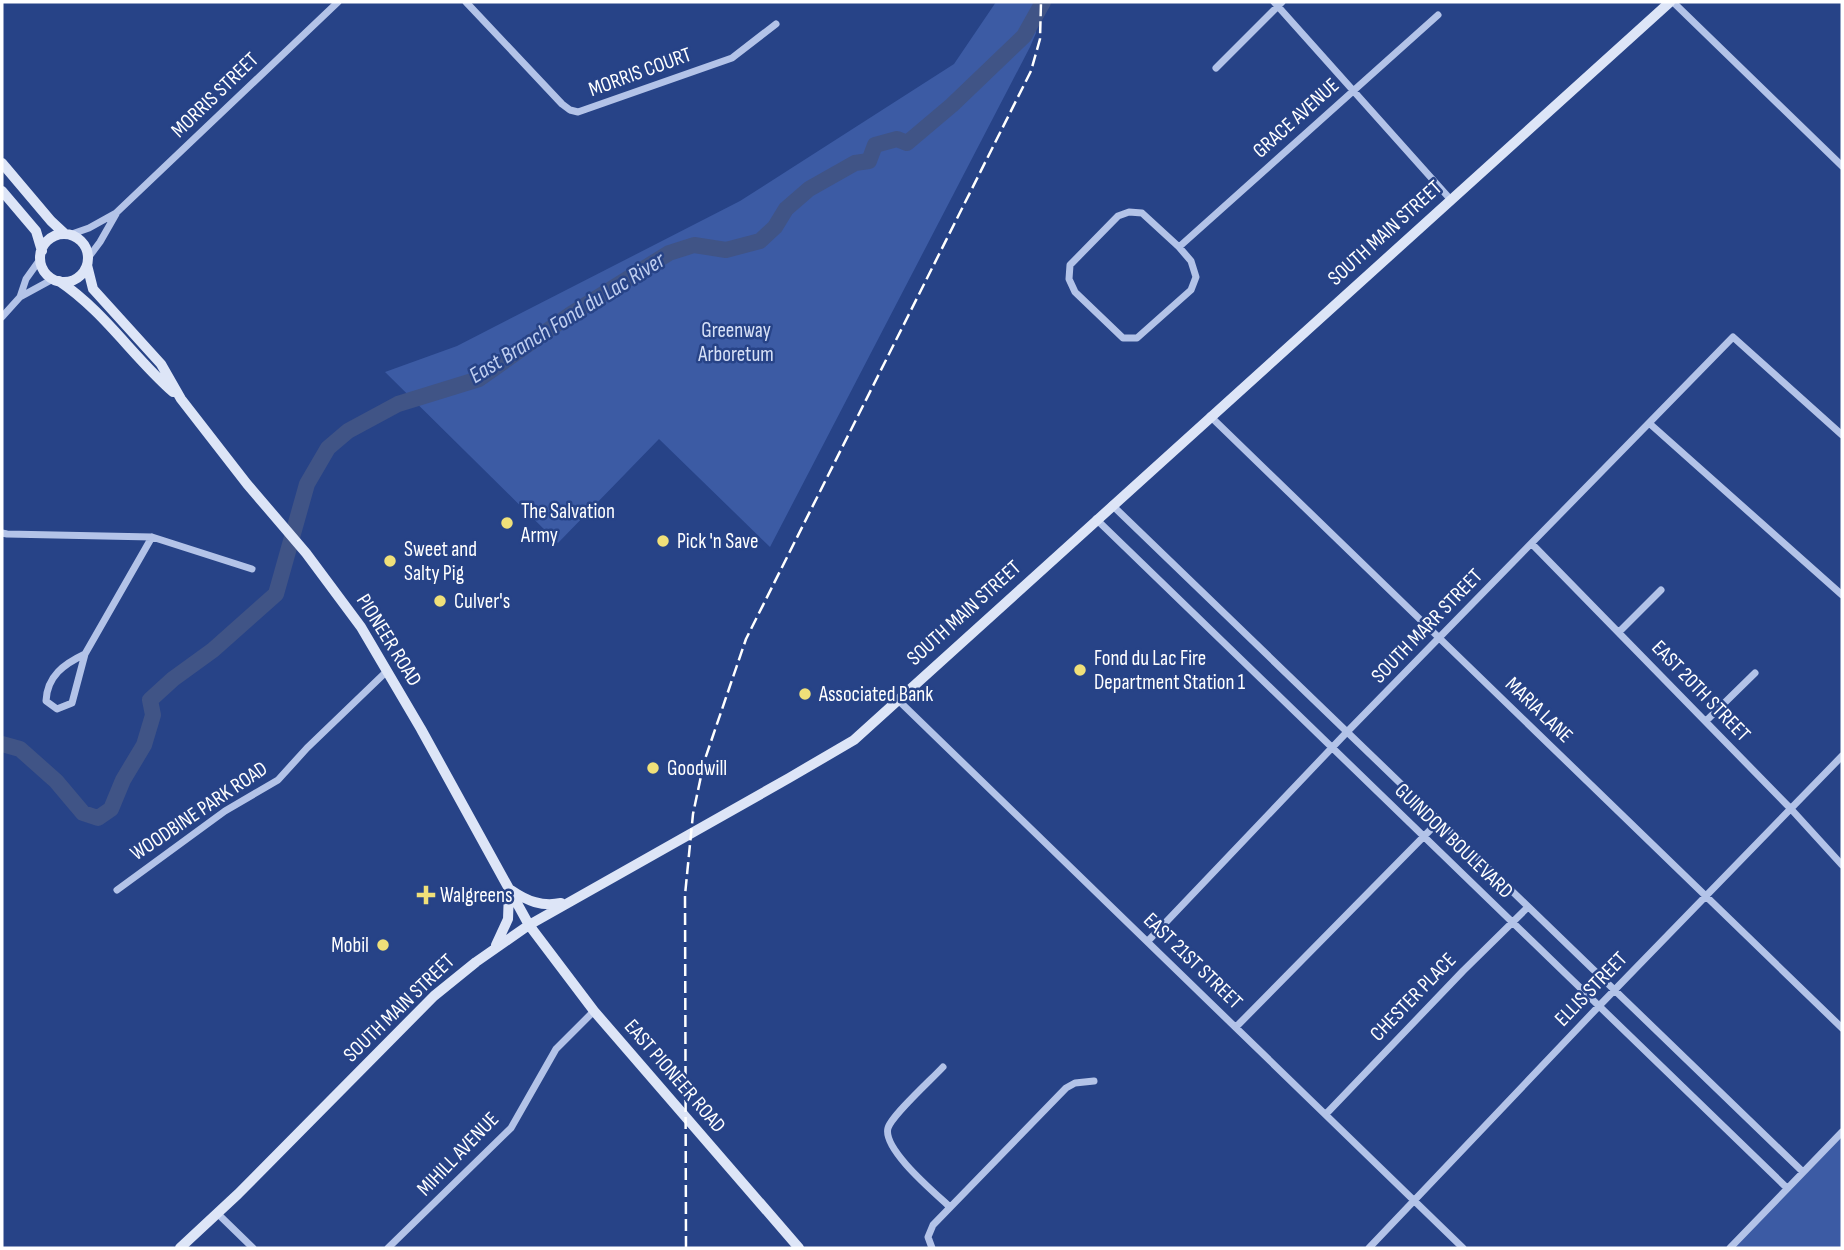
<svg xmlns="http://www.w3.org/2000/svg" width="1844" height="1250" font-family="'Sofia Sans Condensed',sans-serif">
<style>
.green{fill:#3c5ba4}
.lines{fill:none;stroke-linecap:round;stroke-linejoin:round}
.river{stroke:#405486;stroke-width:16}
.street{stroke:#b3c3e8;stroke-width:7}
.secondary{stroke:#dde5f7;stroke-width:10}
.rail{stroke:#fff;stroke-width:2.5;stroke-dasharray:12 5;stroke-linecap:butt}
.poi-dot{fill:#f0e079;stroke:#274387;stroke-width:2.5}
.labels{text-anchor:middle;dominant-baseline:central;stroke-width:5;stroke-linejoin:round;paint-order:stroke}
.street-label{font-size:21px;fill:#fff;stroke:#274387}
.park-label{font-size:21px;fill:#d7e1f7;stroke:#274387}
.poi-label{font-size:21px;fill:#fff;stroke:#274387;text-anchor:start}
.water-label{font-size:23px;font-style:italic;fill:#bfcef0;stroke:#274387}
</style>
<rect width="100%" height="100%" fill="#274387"/>
<path class="green" d="M996 2H1034L1036 33 1030 47 770 547 659 439 558 543 385 372 457 346 740 201 954 64Z
M1842 1134V1248H1731Z"/>
<g class="lines">
<path class="river" d="M2 744 20 749 56 781 83 813 98 818 111 809 123 780 144 745 153 715 150 700 173 679 213 650 276 594 307 484 328 448 348 431 398 404 479 379 571 314 669 253 694 245 726 250 760 241 775 227 786 209 809 189 855 163 869 161 875 145 897 139 907 143 952 105 1024 36 1043 2"/>
<path class="street" d="M466 2 562 104 570 110 578 112 732 58 776 24
M1274 2 1451 200
M1673 2 1842 166
M1216 68 1282 2
M1129 212 1142 213 1179 247 1191 261 1196 277 1191 290 1137 338H1123L1075 292 1069 279 1070 265 1118 216Z
M69 235 89 228 116 213 338 2
M1179 247 1438 15
M88 258 100 242 116 214
M20 297 53 279
M2 317 20 297 26 279 41 258
M1210 416 1842 1028
M1649 423 1842 595
M1112 505 1803 1172
M1096 519 1787 1188
M2 533 7 534 152 537 252 569
M1532 544 1791 809 1842 865
M1619 632 1661 590
M85 654 72 703 57 709 46 701C47 676 64 664 85 654L152 537
M898 700 1463 1248
M1706 721 1755 673
M117 890 225 811 278 780 307 748 387 671
M1148 941 1346 733 1733 337 1842 435
M1236 1027 1439 821
M943 1067C932 1079 892 1115 888 1128 882 1149 935 1193 950 1207
M1326 1114 1463 971 1528 907
M217 1213 253 1248
M388 1248 511 1128 556 1049 594 1011
M932 1248 928 1237 933 1225 1066 1088 1075 1083 1094 1081
M1369 1248 1599 1006 1842 756
M1730 1248 1842 1132"/>
<path class="secondary" d="M2 163 51 221 65 234
M2 191 36 231 42 251
M40 258a24 24 0 1 1 48 0a24 24 0 1 1-48 0Z
M87 265 93 289 161 364 181 399 247 484 306 553 361 627 421 729 529 925 594 1011 799 1248
M59 281C104 311 133 357 173 392
M511 890C527 901 542 907 561 903
M496 945 508 919 509 891
M180 1248 238 1194 434 996 476 962 529 925 789 778 854 740 1670 2"/>
<path class="rail" d="M686 1248 685 895 693 814 704 762 746 639 1031 71 1040 39 1041 2"/>
</g>
<g class="poi-dot">
<circle cx="507" cy="523" r="7"/>
<circle cx="663" cy="541" r="7"/>
<circle cx="390" cy="561" r="7"/>
<circle cx="440" cy="601" r="7"/>
<circle cx="1080" cy="670" r="7"/>
<circle cx="805" cy="694" r="7"/>
<circle cx="653" cy="768" r="7"/>
<path d="M422.5 884.5h7v7h7v7h-7v7h-7v-7h-7v-7h7z"/>
<circle cx="383" cy="945" r="7"/>
</g>
<g class="labels">
<g class="street-label">
<text transform="translate(640 72) rotate(-20)">MORRIS COURT</text>
<text transform="translate(215 95) rotate(-44)">MORRIS STREET</text>
<text transform="translate(1296 118) rotate(-42)">GRACE AVENUE</text>
<text transform="translate(1385 233) rotate(-42)">SOUTH MAIN STREET</text>
<text transform="translate(964 613) rotate(-42)">SOUTH MAIN STREET</text>
<text transform="translate(1427 626) rotate(-46)">SOUTH MARR STREET</text>
<text transform="translate(389 640) rotate(58)">PIONEER ROAD</text>
<text transform="translate(1701 691) rotate(46)">EAST 20TH STREET</text>
<text transform="translate(1539 710) rotate(44)">MARIA LANE</text>
<text transform="translate(199 811) rotate(-34)">WOODBINE PARK ROAD</text>
<text transform="translate(1454 841) rotate(44)">GUINDON BOULEVARD</text>
<text transform="translate(1193 961) rotate(44)">EAST 21ST STREET</text>
<text transform="translate(1591 989) rotate(-46)">ELLIS STREET</text>
<text transform="translate(1413 997) rotate(-46)">CHESTER PLACE</text>
<text transform="translate(399 1008) rotate(-44)">SOUTH MAIN STREET</text>
<text transform="translate(675 1076) rotate(49)">EAST PIONEER ROAD</text>
<text transform="translate(458 1154) rotate(-46)">MIHILL AVENUE</text>
</g>
<g class="park-label">
<text x="736" y="330">Greenway<tspan x="736" dy="24">Arboretum</tspan></text>
</g>
<g class="poi-label">
<text x="521" y="511">The Salvation<tspan x="521" dy="24">Army</tspan></text>
<text x="677" y="541">Pick 'n Save</text>
<text x="404" y="549">Sweet and<tspan x="404" dy="24">Salty Pig</tspan></text>
<text x="454" y="601">Culver's</text>
<text x="1094" y="658">Fond du Lac Fire<tspan x="1094" dy="24">Department Station 1</tspan></text>
<text x="819" y="694">Associated Bank</text>
<text x="667" y="768">Goodwill</text>
<text x="440" y="895">Walgreens</text>
<text x="369" y="945" text-anchor="end">Mobil</text>
</g>
<g class="water-label">
<text transform="translate(567 318) rotate(-32)">East Branch Fond du Lac River</text>
</g>
</g>
<rect width="1844" height="1250" fill="none" stroke="#ffffff" stroke-width="7"/>
</svg>
